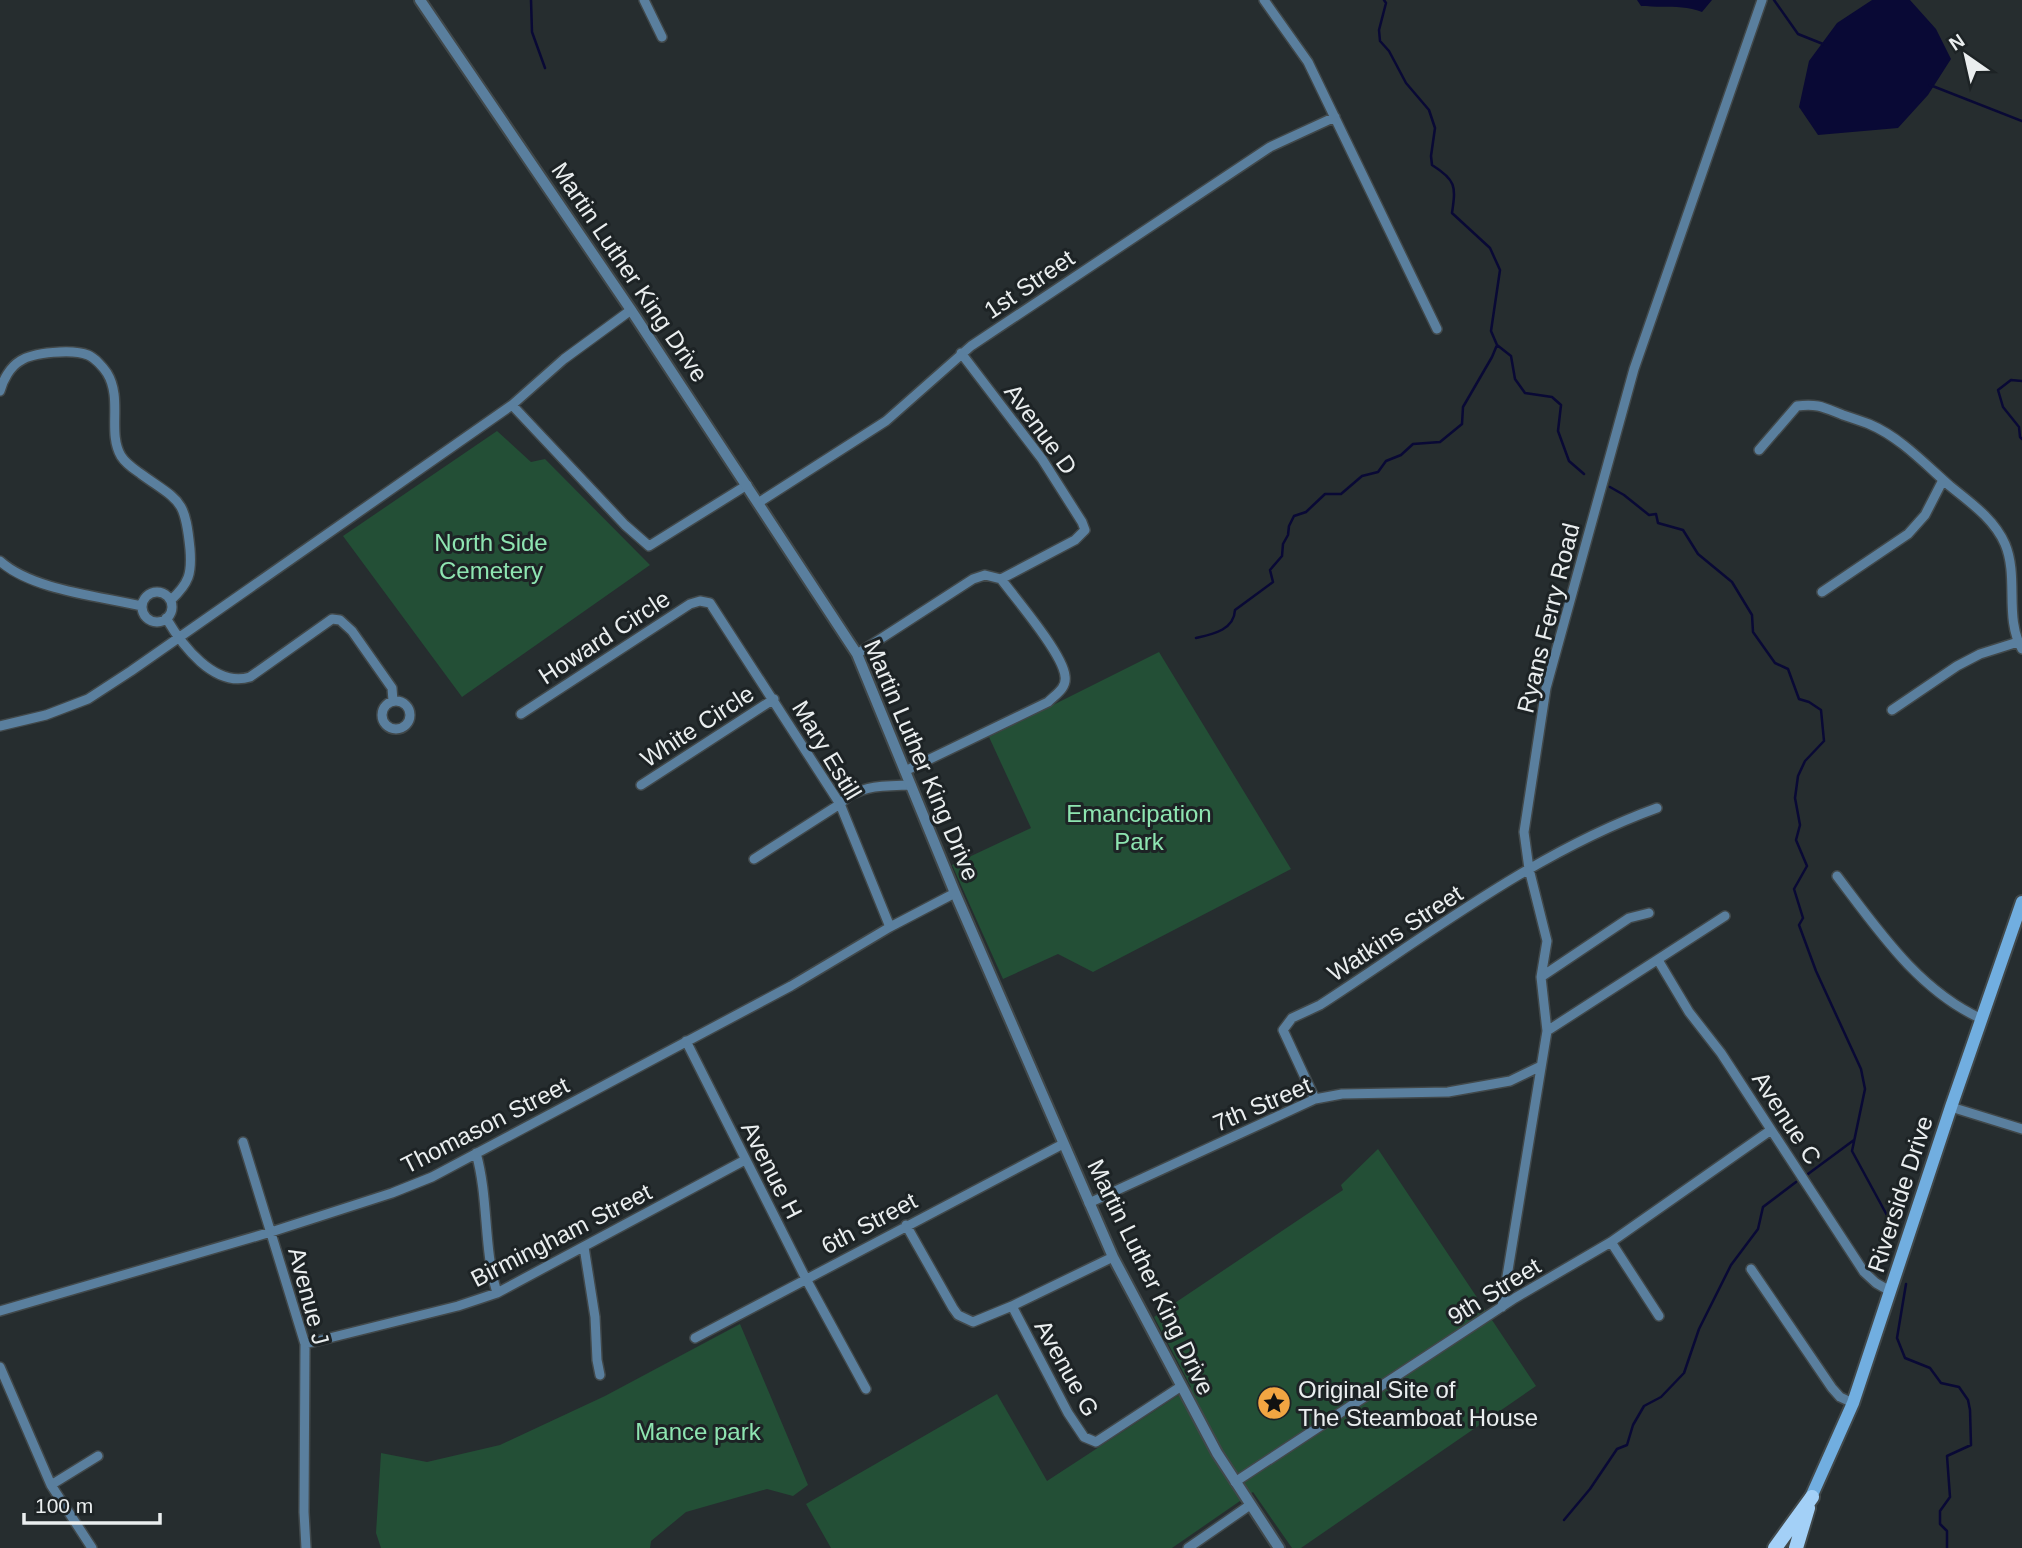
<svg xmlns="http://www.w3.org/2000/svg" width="2022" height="1548" font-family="Helvetica,sans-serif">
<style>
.green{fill:#234f36}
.water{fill:#090935}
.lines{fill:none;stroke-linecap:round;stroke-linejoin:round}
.stream{stroke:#090935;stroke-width:2.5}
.minor-casing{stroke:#41484a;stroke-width:12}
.tertiary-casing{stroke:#41484a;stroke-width:14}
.secondary-casing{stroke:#41484a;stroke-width:16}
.primary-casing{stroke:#41484a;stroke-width:18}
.minor{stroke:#5a7f9e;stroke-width:9}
.tertiary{stroke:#5a7f9e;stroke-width:10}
.secondary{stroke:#71aee0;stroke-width:12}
.primary{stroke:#a3d0f7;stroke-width:14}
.labels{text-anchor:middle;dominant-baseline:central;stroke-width:6;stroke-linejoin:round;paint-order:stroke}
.street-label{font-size:24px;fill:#eaeeef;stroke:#1d2325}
.park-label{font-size:24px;fill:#8ee5b1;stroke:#1d2325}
.poi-label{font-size:24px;fill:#eaeeef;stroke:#1d2325;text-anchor:start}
</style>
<rect width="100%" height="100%" fill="#262d2f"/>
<path class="green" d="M497 431 531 462 545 459 650 565 462 697 343 536Z
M1159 652 1291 869 1093 972 1058 954 1003 979 952 865 1031 828 989 737Z
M1378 1149 1536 1386 1301 1548H1292L1253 1492 1172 1548H831L806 1504 997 1394 1047 1481 1191 1387 1154 1317 1343 1190 1341 1185Z
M740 1324 808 1485 793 1496 767 1489 686 1512 651 1541 650 1548H381L376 1533 381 1453 427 1462 500 1445 605 1396Z"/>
<path class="water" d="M1637 0H1712L1702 12C1682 4 1662 8 1641 6Z
M1872 0H1910L1936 29 1951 59 1928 95 1898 128 1818 135 1799 107 1809 61 1837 23Z"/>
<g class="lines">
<path class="stream" d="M531 0 532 32 545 68
M1384 0 1386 3 1379 30 1380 41 1389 51 1406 83 1429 110 1435 128 1431 156 1432 165C1456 180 1456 186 1452 213L1490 248 1500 270 1491 331 1497 345 1511 356 1515 379 1525 393 1552 397 1561 405 1558 431 1569 461 1584 474
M1774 0 1798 34 1823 44
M1930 85 2022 121
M2022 381 2011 380 1998 390 2003 407 2019 427 2020 437 2022 439
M1610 487 1624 495 1649 515 1656 514 1658 523 1683 530 1698 554 1732 582 1752 615 1753 632 1775 663 1788 669 1799 699 1809 702 1821 710 1824 741 1805 761 1798 776 1795 798 1800 825 1796 840 1807 866 1794 889 1803 918 1799 925 1816 971 1861 1069 1865 1089 1852 1151 1895 1230
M1196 638C1213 634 1234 630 1235 610L1273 582 1270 570 1282 556 1283 544 1288 535 1289 526 1294 516 1306 512 1325 494H1341L1362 476 1378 472 1386 461 1401 455 1413 444 1440 442 1462 424 1463 407 1492 357 1497 345
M1808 1174 1854 1140
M1906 1284 1897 1338 1905 1358 1930 1368 1941 1383 1959 1387 1968 1400 1970 1410 1971 1445 1947 1456 1950 1497 1940 1511V1524L1947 1531V1548
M1564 1520 1590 1489 1617 1449 1627 1445 1633 1425 1644 1406 1661 1397 1684 1373 1699 1329 1731 1265 1758 1229 1763 1207 1796 1182"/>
<g class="minor-casing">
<path id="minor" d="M644 0 662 37
M1264 0 1308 62 1437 329
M0 391C3 380 10 367 20 361 33 352 73 349 88 355 95 358 103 367 107 373 123 399 107 432 121 456 126 464 134 469 141 474 180 502 185 498 190 549 192 574 189 583 171 600
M512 405 625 525 649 546 747 485
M1759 450 1797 406C1818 403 1825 408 1843 415 1852 418 1861 421 1869 424 1900 437 1925 464 1950 486 1971 503 1994 519 2005 544 2019 577 2004 618 2022 649
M758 503 886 421 971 346 1270 147 1335 117
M0 561C32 590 99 596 142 606
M1822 592 1908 534 1925 515 1943 480
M142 607a15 15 0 1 1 30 0a15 15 0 1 1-30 0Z
M166 618C182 645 214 688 250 677L332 619 340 620 352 631 392 688 393 701
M857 654 973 579 985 575 1001 579 1075 540 1085 530 1082 522 1042 459 961 353
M382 715a14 14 0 1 1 28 0a14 14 0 1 1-28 0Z
M1892 710 1957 666 1980 654 2018 642
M521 714 690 604 700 601 710 603 840 804 890 927
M0 726 46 715 88 699 131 671 512 405 564 359 631 310
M905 771 1048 702C1056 694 1067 688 1065 676 1063 654 1016 599 1001 579
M641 785 774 699
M754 859 840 804C857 784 887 786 911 785
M1837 876C1878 930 1919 991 1982 1019
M1658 960 1689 1012 1721 1053 1864 1272 1876 1283 1890 1291
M1541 977 1629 918 1649 913
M1547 1031 1725 916
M686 1041 806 1279 866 1389
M1315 1099 1283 1030 1292 1018 1320 1005C1428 935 1535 852 1657 808
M1951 1107 2022 1129
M243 1142 305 1344 304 1512 306 1548
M476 1153C489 1199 483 1247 497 1293
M1089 1203 1315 1099 1342 1094 1448 1092 1510 1081 1541 1066
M906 1225 953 1308 958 1315 973 1322 1012 1306 1113 1257
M1611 1242 1659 1316
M584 1247 595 1317 597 1360 600 1375
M1751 1269 1832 1388 1840 1397 1853 1403
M1012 1306 1068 1413 1084 1437 1096 1442 1180 1387
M1502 1307 1547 1031 1541 977 1547 941 1529 869 1524 832 1546 688 1634 369 1762 0
M0 1311 271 1232 392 1193 432 1177 791 986 890 927 955 893
M695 1338 1063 1144
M305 1344 458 1306 497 1293 745 1160
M0 1367 51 1485 92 1548
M1235 1482 1515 1298 1611 1242 1771 1130
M51 1485 98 1456
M1188 1548 1250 1505"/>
</g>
<g class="tertiary-casing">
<path id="tertiary" d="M420 0 631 310 857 654 955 893 1113 1257 1217 1453 1279 1548"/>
</g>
<g class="secondary-casing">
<path id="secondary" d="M1808 1504 1853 1403 1951 1107 2022 902"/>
</g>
<g class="primary-casing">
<path id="primary" d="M1775 1548 1812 1497
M1796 1548 1808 1508"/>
</g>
<use href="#minor" class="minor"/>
<use href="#tertiary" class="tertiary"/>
<use href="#secondary" class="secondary"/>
<use href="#primary" class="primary"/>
</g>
<defs>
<g id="sight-disc" transform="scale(1.75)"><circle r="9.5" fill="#f2a542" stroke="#1d2325"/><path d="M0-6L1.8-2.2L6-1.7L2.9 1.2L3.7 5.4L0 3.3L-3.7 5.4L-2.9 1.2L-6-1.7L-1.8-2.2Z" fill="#111"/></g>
</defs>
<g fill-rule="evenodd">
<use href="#sight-disc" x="1274" y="1403"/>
</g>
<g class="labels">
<g class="street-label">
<text transform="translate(630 272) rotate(56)">Martin Luther King Drive</text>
<text transform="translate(1029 284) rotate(-34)">1st Street</text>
<text transform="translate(1041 429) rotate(54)">Avenue D</text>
<text transform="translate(1548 618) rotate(-76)">Ryans Ferry Road</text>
<text transform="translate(604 637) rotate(-33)">Howard Circle</text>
<text transform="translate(697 726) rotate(-33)">White Circle</text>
<text transform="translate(827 750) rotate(59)">Mary Estill</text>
<text transform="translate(922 760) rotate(67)">Martin Luther King Drive</text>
<text transform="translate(1395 933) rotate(-33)">Watkins Street</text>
<text transform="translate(1262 1104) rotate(-23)">7th Street</text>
<text transform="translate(1787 1118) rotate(57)">Avenue C</text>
<text transform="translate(485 1125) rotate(-27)">Thomason Street</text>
<text transform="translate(772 1170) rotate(63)">Avenue H</text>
<text transform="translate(1900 1194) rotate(-72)">Riverside Drive</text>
<text transform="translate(869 1223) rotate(-28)">6th Street</text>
<text transform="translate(561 1235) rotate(-27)">Birmingham Street</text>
<text transform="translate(1151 1277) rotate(64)">Martin Luther King Drive</text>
<text transform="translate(1494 1291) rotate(-32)">9th Street</text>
<text transform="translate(309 1296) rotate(75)">Avenue J</text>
<text transform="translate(1067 1368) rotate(61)">Avenue G</text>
</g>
<g class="park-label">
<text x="491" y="542">North Side<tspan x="491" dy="28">Cemetery</tspan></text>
<text x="1139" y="813">Emancipation<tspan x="1139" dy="28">Park</tspan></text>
<text x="698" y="1431">Mance park</text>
</g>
<g class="poi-label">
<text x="1298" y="1389">Original Site of<tspan x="1298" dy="28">The Steamboat House</tspan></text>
</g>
</g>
<g transform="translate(1966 56) rotate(326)" stroke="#1d2325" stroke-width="5" paint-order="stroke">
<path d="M0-5L12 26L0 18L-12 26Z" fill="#eaeeef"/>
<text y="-10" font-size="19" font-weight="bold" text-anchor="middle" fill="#eaeeef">N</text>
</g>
<path d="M24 1513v10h136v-10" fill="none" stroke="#eaeeef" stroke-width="3.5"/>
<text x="35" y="1513" font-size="21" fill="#eaeeef" stroke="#1d2325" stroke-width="5" paint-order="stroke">100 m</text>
</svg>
